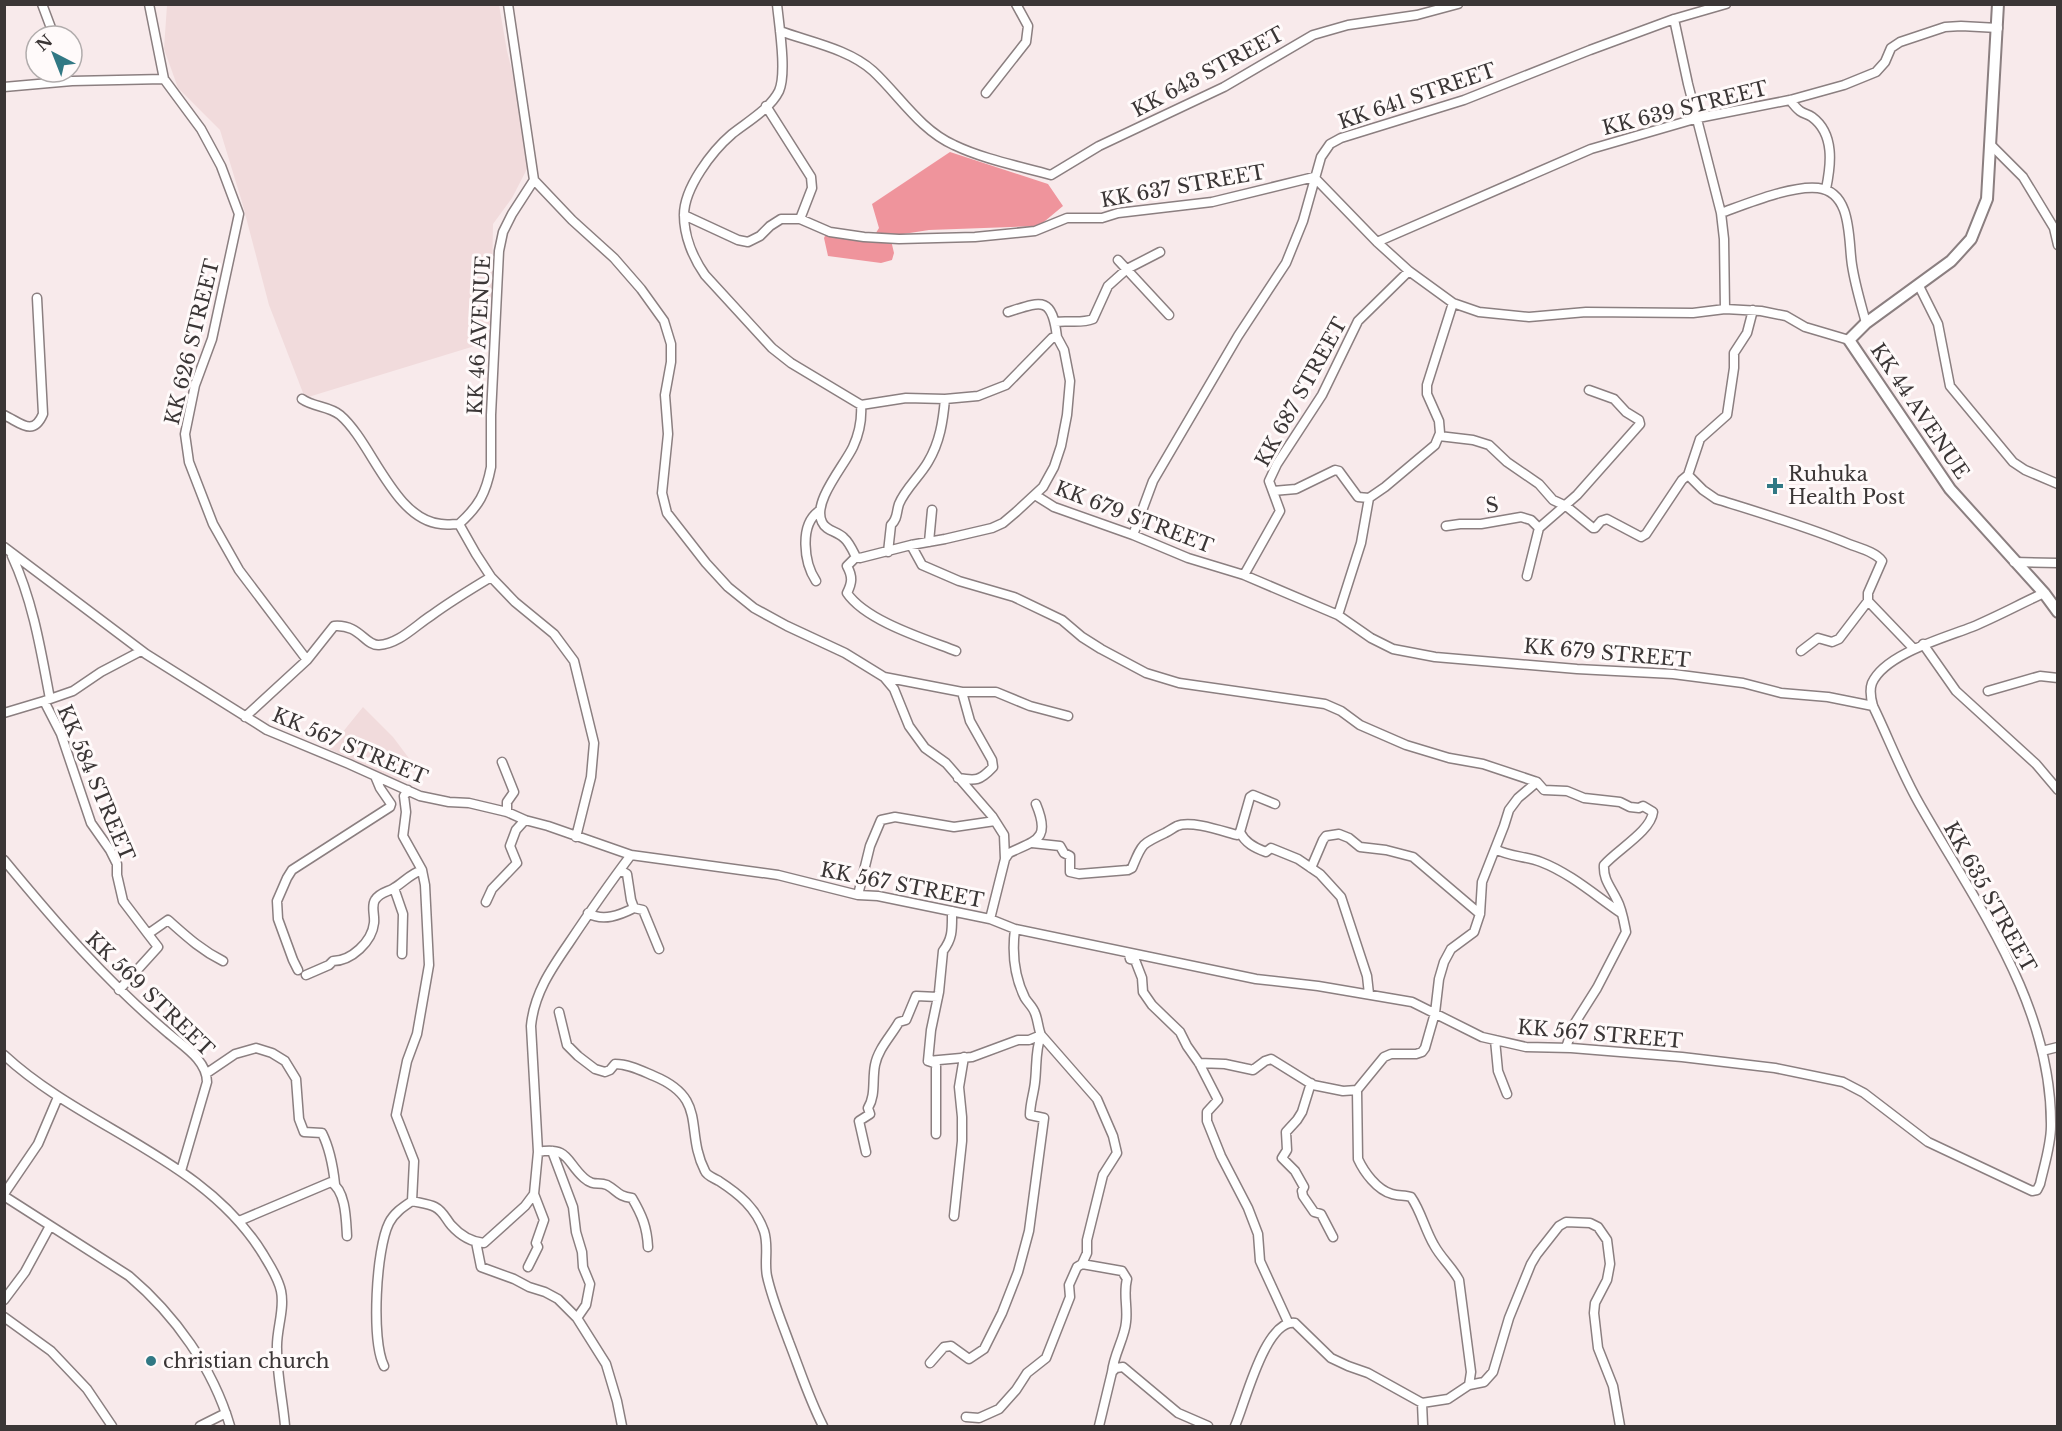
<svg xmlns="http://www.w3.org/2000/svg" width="2062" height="1431" font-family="'Libre Baskerville',serif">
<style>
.built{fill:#f1dbdc}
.forest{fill:#ef949c}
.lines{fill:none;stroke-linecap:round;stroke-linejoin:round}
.street-casing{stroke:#8b7f80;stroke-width:11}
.secondary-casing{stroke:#8b7f80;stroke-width:14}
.street{stroke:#fff;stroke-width:8}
.secondary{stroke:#fff;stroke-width:10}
.poi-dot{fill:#317884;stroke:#fffafa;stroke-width:2}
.labels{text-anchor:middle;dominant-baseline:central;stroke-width:6;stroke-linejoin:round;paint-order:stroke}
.street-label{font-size:20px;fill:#3b3636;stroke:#fffafa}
.poi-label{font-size:20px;fill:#3b3636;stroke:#fffafa;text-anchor:start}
</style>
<rect width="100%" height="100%" fill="#f8eaeb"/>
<path class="built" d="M167 5H499L507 51 517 91 529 165 512 198 493 224 491 341 305 398 269 305 242 202 220 130 178 88 164 49Z
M363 707 393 737 414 765 399 781 329 749Z"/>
<path class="forest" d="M950 152 1048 184 1063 206 1039 226 929 230 890 236 894 253 892 260 881 263 828 256 824 238 828 230 874 236 879 228 872 204Z"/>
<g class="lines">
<g class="street-casing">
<path id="street" d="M42 4 54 36
M149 4 164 79
M777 4C779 25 787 73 779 91 770 109 747 122 732 134 712 151 684 188 684 215 684 236 693 258 705 275L772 348 791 363 861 405C862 419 859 434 853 447 844 466 812 502 822 522 826 531 837 531 844 538 849 542 853 551 856 557L860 558 911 545 945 539 992 528 1003 523 1016 512 1043 487 1054 467 1061 446 1067 415 1070 381 1064 350 1057 337 1052 338 1006 385 978 396 945 399 906 398 861 405
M1674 19 1688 84 1721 213 1724 239 1725 309
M780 31C810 42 849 49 873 71 899 95 920 130 954 145 983 159 1019 166 1051 175L1099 146 1224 87 1313 35 1348 25 1417 15 1458 4
M4 87 72 81 164 79 201 129 221 166 239 214 212 339 195 385 185 434 189 462 213 524 239 570 307 660
M986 93 1026 42 1028 26 1016 4
M1790 100C1793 104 1796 108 1800 111 1804 114 1808 114 1812 117 1835 134 1831 165 1826 189
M766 106 811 177 812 188 800 219
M1990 144 2023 177 2054 228 2058 245
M534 180 572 220 614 258 641 289 664 321 671 344V362L665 395 668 434 662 493 667 513 706 563 728 587 754 608 787 626 845 653 884 677 894 689 909 726 925 748 946 763 992 816 1004 835 1005 859 990 919
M1721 213C1746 204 1792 185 1818 188 1853 192 1848 241 1852 265 1855 285 1861 304 1866 323
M684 215 738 240 748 242 760 236 770 226 781 219H800L830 232 864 237 899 239 975 237 1035 231 1067 218H1102L1118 213 1212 202 1314 177 1377 242 1409 271 1453 303 1479 312 1529 317 1586 312 1693 313 1725 309 1761 311 1786 316 1805 327 1849 340
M1377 242 1591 149 1698 118 1790 100 1844 85 1876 72 1885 62 1891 48 1900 42 1945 27 1961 26 1998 28
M1118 260 1169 315
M1919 286 1938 324 1950 386 2013 462 2025 470 2058 484
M1008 312C1042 301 1052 296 1057 337
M1055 322C1068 320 1081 324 1093 319L1108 286 1127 269 1160 252
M302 399C313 407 329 406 340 415 372 442 394 520 441 524 447 525 453 524 459 524
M4 415C21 423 33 437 43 414L37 298
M1439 436 1473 440 1489 445 1507 462 1539 484 1553 500 1566 506 1593 528H1595L1601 521 1607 519 1641 537 1646 534 1682 480 1688 475 1703 490 1716 499C1761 513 1805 526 1849 544 1859 548 1876 552 1882 561L1868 593V601L1914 649
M1688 475 1700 439 1727 415 1734 368V353L1747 333 1753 310
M1273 491 1296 489 1335 470 1339 471 1358 497 1369 498
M1035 495 1054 507 1133 535 1188 558 1244 575 1338 615 1371 638 1393 649 1435 657 1577 669 1673 674 1743 683 1781 693 1828 697 1873 706
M459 524C479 506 486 493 491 467V415L499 251 503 232 512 214 534 180 508 4
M459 524 476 554 491 577 515 602 554 634 574 661 594 743 591 777 576 837
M1446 526 1460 524H1481L1521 517 1531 520 1539 528
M1133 535 1153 481 1238 336 1286 263 1303 221 1321 157 1330 144 1341 138 1464 100 1590 50 1674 19 1726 4
M929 542 932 510
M911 545 922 565 959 581 1014 597 1062 620 1082 637 1101 649 1146 673 1179 683 1325 704 1341 711 1360 725 1406 745 1449 758 1483 764 1537 782 1544 790 1567 791 1584 798 1620 802 1630 807 1639 808 1643 806 1653 812C1651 831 1617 850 1604 865 1603 880 1611 887 1617 900 1622 909 1624 922 1626 932L1597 988 1573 1026 1566 1048
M4 547 146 654 267 730 349 764 420 796 449 802 469 803 507 812 525 820 548 826 631 855 778 875 858 895 878 896 990 919 1015 929 1256 979 1318 986 1412 1002 1482 1037 1526 1047 1571 1048 1682 1057 1775 1068 1843 1082 1864 1093 1928 1142 2032 1191 2037 1190 2040 1184C2044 1166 2051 1145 2051 1126 2052 1005 1977 905 1920 805 1902 774 1889 739 1873 706 1871 699 1869 691 1872 683 1885 654 1944 638 1972 627 1996 617 2020 604 2044 593
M888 552 891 525C898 518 896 513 899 504 905 489 920 476 928 462 940 442 943 421 945 399
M12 556C33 601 41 651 50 699L44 701 61 734 91 823 110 850 117 864V875L123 901 148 934 168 920C186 936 201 950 223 961
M856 557 847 566C853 577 852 583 847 593 866 621 925 639 956 651
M2014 562 2058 563
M1244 575 1280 511 1269 481 1277 464 1322 395 1358 321 1409 271
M1527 576 1539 528 1577 495 1640 424 1639 420 1626 412 1614 399 1589 390
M816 581C804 563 799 525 819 511
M1338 615 1361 543 1369 498 1385 487 1435 445 1440 433 1439 421 1427 394V385L1453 303
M1923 644 1956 691 2036 764 2058 790
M1801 651 1818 638 1832 642 1839 639 1868 601
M884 677 962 692H996L1030 706 1068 716
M1988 691 2040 676 2058 678
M50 699 73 691 101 672 141 651
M4 713 44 701
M245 717 307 660 334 626C360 624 365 646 379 645 399 644 416 625 432 615 451 601 471 589 491 577
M502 762 514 792 507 802V812
M958 778C976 781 980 781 993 767L992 760 970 721 962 692
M408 790 404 796 406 812 403 836 422 870 425 885 429 965 417 1034 407 1061 396 1115 414 1161 412 1201
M1240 832C1245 843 1255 848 1266 852L1271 848 1298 859 1320 874 1341 897 1367 976 1369 994
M1032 843 1060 846 1064 853 1070 856V872L1079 874 1128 870 1132 868C1142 844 1141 844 1165 833 1169 831 1173 828 1177 826 1191 820 1222 831 1237 835L1240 832 1250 797 1253 795 1275 804
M1495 849C1510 857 1526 856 1541 862 1570 873 1596 896 1621 913
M1005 859 1009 853C1036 840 1051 840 1036 804
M4 860C56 923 106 981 168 1033 183 1046 207 1060 207 1082L181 1171
M1311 868 1323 840 1326 836 1339 834 1349 838 1360 847 1386 850 1413 857 1480 914
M620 870 627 874 631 900 634 908 643 910 659 949
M394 888 403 914 402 954
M858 895 870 846 881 820 895 817 954 827 995 821
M486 902 492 889 517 863 510 846 516 830 525 820
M952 911C952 929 953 938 943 951L939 992 931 1030 928 1061 972 1057 1018 1040H1029L1041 1035 1097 1099 1113 1136 1117 1153 1103 1175 1087 1240V1253L1082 1264 1077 1267 1069 1285 1070 1297 1046 1358 1027 1373 1016 1390 999 1409 979 1418 966 1417
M588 913C603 922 620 915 634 908
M1129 954 1130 959 1135 960 1142 978 1143 992 1152 1005 1180 1032 1187 1046 1199 1063 1218 1100 1207 1112V1121L1221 1156 1248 1208 1258 1234 1260 1261 1288 1322
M298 970 293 960 278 919 277 901 287 878 292 870 390 807 391 804 380 788 375 776
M306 975 329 965 333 961C351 961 372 942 374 923 375 915 371 906 375 900 380 892 388 892 394 888 404 882 410 874 422 870
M119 990 158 947 148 934
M559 1012 567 1045 578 1056 595 1069 605 1072 610 1070 615 1064C629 1064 642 1071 654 1076 709 1099 684 1130 705 1171 707 1176 714 1178 719 1181 739 1194 756 1208 764 1231 769 1246 764 1262 767 1276 772 1299 781 1320 789 1342 800 1370 809 1399 823 1426
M1495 1040 1498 1071 1507 1094
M2042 1051 2058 1047
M4 1055C84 1129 204 1158 263 1254 270 1266 278 1277 281 1291 285 1310 276 1330 277 1349 277 1376 283 1401 285 1426
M928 1061 934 1063 936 1066V1134
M1199 1063 1225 1064 1253 1070 1265 1061 1271 1059 1313 1085 1343 1091 1357 1090
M207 1073 235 1054 256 1048 272 1053 285 1061 296 1079 299 1119 304 1132 322 1133C330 1149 333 1166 335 1184
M1311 1083 1302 1112 1297 1120 1286 1132 1287 1150 1282 1158 1295 1171 1304 1187 1302 1191 1303 1196 1314 1212 1321 1214 1333 1237
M552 1151 573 1207 576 1232 582 1252 583 1267 590 1284 586 1305 577 1318
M538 1152C569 1146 566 1162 584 1178 594 1187 598 1181 607 1185 618 1191 617 1196 632 1198 642 1215 647 1227 648 1247
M866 1152 859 1121 870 1114 868 1108C876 1095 872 1080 875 1065 878 1049 891 1036 899 1022L906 1020 916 996 938 997
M4 1194 38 1144 58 1097
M4 1196 129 1276C175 1315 213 1368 230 1426
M954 1216 962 1141V1117L959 1087 964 1057
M239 1221 331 1182C346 1191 346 1220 347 1236
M476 1242 481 1267 514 1279 529 1287 545 1292 558 1299 577 1318 606 1364 617 1401 622 1426
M1082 1264 1122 1271 1127 1279C1123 1294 1128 1307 1126 1322 1125 1337 1114 1354 1112 1372
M528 1267 538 1247 536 1243 544 1220 534 1194
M4 1300 25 1272 50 1226
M4 1317 51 1351 87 1389 112 1426
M930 1363 944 1347 951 1346 969 1359 984 1349 1002 1313 1018 1272 1029 1231 1044 1118 1030 1115C1030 1103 1034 1093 1035 1082 1037 1065 1035 1052 1041 1035 1038 1028 1038 1020 1035 1013 1033 1007 1028 1003 1025 998 1014 976 1012 952 1015 929
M384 1366C371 1340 376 1249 389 1223 394 1213 403 1207 412 1201 420 1203 429 1204 435 1207 443 1211 446 1219 451 1225 459 1234 471 1242 484 1243L525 1206 534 1194 538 1152 531 1026C534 994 551 969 569 943 589 913 609 884 631 855
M1469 1385 1484 1382 1493 1372 1509 1318 1531 1264 1537 1254 1559 1226 1566 1222 1590 1223 1598 1227 1607 1240 1610 1264 1607 1280 1595 1303 1594 1313 1598 1348 1613 1386 1620 1426
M1422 1403 1423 1426
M200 1426 226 1413
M1099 1426 1112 1372 1116 1368 1123 1367 1178 1413 1208 1426
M1235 1426C1245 1404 1265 1319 1295 1323L1331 1358 1348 1366 1368 1373 1422 1403 1448 1399 1469 1385 1471 1372 1459 1280C1452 1267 1441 1258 1434 1245 1425 1230 1421 1211 1411 1197 1405 1195 1398 1196 1392 1194 1377 1190 1364 1172 1358 1159L1357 1090 1384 1057 1391 1054H1416L1422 1052 1425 1048 1435 1013 1439 979 1444 962 1451 949 1474 932 1480 914 1482 882 1504 826 1509 810 1518 798 1537 782"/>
</g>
<g class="secondary-casing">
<path id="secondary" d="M1998 4 1987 199 1971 239 1951 261 1866 323 1849 340 1950 489 2044 593 2058 612"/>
</g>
<use href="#street" class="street"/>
<use href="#secondary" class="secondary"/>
</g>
<g class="poi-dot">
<path d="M1772 477h6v6h6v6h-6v6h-6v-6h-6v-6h6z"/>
<circle cx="151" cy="1361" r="6"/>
</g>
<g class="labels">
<g class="street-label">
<text transform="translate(1208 72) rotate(-28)">KK 643 STREET</text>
<text transform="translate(1417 96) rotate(-19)">KK 641 STREET</text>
<text transform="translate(1685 108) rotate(-14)">KK 639 STREET</text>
<text transform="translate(1183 186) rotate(-10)">KK 637 STREET</text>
<text transform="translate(479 335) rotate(-87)">KK 46 AVENUE</text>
<text transform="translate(192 342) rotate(-76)">KK 626 STREET</text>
<text transform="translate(1301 392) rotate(-61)">KK 687 STREET</text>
<text transform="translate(1920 411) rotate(56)">KK 44 AVENUE</text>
<text transform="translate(1492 505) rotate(-9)">S</text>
<text transform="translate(1134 517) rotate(21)">KK 679 STREET</text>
<text transform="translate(1607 653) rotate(5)">KK 679 STREET</text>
<text transform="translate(350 746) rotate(23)">KK 567 STREET</text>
<text transform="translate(96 783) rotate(67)">KK 584 STREET</text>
<text transform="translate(902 885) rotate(11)">KK 567 STREET</text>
<text transform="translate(1990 897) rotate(61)">KK 635 STREET</text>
<text transform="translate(150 994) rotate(44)">KK 569 STREET</text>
<text transform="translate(1600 1034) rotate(5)">KK 567 STREET</text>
</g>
<g class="poi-label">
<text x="1788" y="474">Ruhuka<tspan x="1788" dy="23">Health Post</tspan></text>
<text x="163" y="1361">christian church</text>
</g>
</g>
<rect width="2062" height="1431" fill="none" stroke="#3b3636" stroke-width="12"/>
<g transform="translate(54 54) rotate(318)"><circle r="28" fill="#fffafa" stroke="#b1acac" stroke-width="1.5"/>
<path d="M0-4.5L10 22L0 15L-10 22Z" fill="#317884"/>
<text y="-9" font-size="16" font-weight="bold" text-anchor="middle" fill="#3b3636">N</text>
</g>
</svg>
